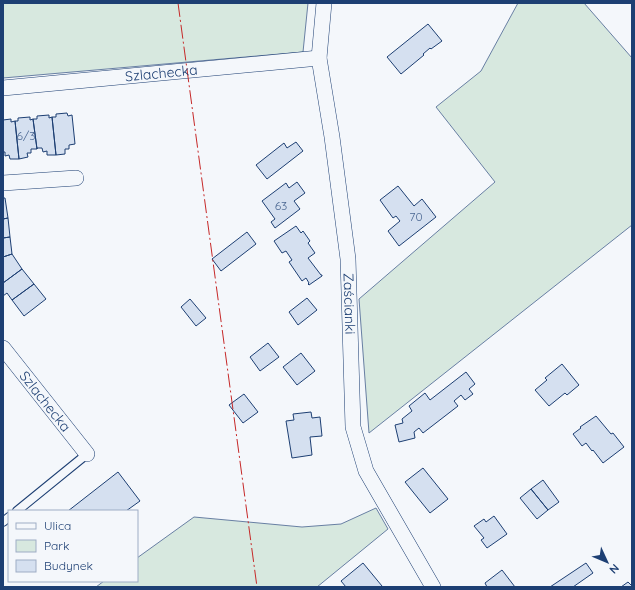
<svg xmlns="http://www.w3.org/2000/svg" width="635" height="590" font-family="Quicksand,sans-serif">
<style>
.green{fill:#d7e8df;stroke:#687fa3}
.building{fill:#d5e0f0;stroke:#1d3f73}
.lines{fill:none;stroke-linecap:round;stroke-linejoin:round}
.lane-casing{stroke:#1d3f73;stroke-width:10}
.street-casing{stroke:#1d3f73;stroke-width:16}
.lane{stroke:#f4f7fb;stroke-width:8}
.street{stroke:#f4f7fb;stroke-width:15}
.power{stroke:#c62828;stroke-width:1;stroke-dasharray:14 3 2 3;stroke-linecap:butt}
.labels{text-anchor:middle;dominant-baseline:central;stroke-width:3;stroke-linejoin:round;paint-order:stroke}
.number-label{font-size:12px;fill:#4b6792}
.street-label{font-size:14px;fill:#1d3f73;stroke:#f4f7fb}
</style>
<rect width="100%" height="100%" fill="#f4f7fb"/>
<path class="green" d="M3 3H308L303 52 3 78Z
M518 3H584L632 58V225L369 433 359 299 495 182 436 107 481 71Z
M376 508 388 529 317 587H96L104 581H137V558L194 517 302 527 341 524Z"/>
<path class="building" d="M428 24 442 41 431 49 430 48 423 54 424 55 401 74 387 57Z
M67 113 68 116 72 115 75 144 69 145V149H65V154L56 155 52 117H56V114Z
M49 115V118L52 117 56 155H47V151L43 152 42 148H37V149L33 119H37V116Z
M30 117V120L33 119 37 149H31V153H27L28 157 19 159 15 121H18V118Z
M11 119V122L15 121 19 159H10L9 155 5 156V152H3V120Z
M296 142 303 151 267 179 256 165 284 143 287 148Z
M297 182 305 193 294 201 300 209 275 228 271 222 275 219 262 201 286 183 289 188Z
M398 186 414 206 422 199 436 217 399 246 388 231 400 221 396 216 393 218 380 200Z
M3 198H5L8 218 3 219Z
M8 218 10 237 3 238V219Z
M296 226 301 233 303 231 310 241 308 243 315 253 308 258 321 275H322V276L309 285 308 284 309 283 306 278 302 281 289 262 292 260 286 251 282 253 274 241Z
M247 232 256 244 221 271 212 259Z
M10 237 12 254 3 257V238Z
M12 254 22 269 3 283V257Z
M22 269 34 284 12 300 7 293 3 296V283Z
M34 284 46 299 24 316 12 300Z
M307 298 317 310 298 325 289 312Z
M190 299 206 318 196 326 181 307Z
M268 343 279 357 260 371 250 357Z
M301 353 315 371 297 385 283 367Z
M562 364 579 385 567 395 565 393 549 406 535 390 547 380 545 378Z
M466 372 475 384 469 389 473 394 465 400 461 395 454 401 458 406 423 433 419 428 414 432 415 438 399 442 395 425 403 423 402 419 412 411 409 406 425 393 430 400Z
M244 394 258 412 243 423 229 405Z
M311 412 312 418 320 417 322 436 310 437 312 455 292 458 286 421 294 420 293 414Z
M596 416 611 434 613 433 624 447 603 463 593 450 592 451 586 443 582 446 573 434 581 428 580 427Z
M423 468 448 499 430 513 405 482Z
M118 472 140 501 126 511H68Z
M543 480 559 502 548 510 531 489Z
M531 489 548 510 537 519 520 498Z
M494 516 507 534 487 548 481 540 484 538 474 526 484 519 486 522Z
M363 563 382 586 380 587H346L341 581Z
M586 563 593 573 573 587H550Z
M502 570 515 587H487L485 583Z
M628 582 631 585H632V587H621Z"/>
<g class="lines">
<g class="lane-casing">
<path id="lane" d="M17 511 87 454
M3 522 9 517"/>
</g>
<g class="street-casing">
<g id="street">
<path id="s1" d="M324 3 319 58 332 137 348 259 353 427 366 471 433 587"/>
<path id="s2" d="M3 88 319 58"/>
<path d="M3 183 76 178"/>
<path id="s3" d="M3 348 87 454"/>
</g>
</g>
<use href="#lane" class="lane"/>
<use href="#street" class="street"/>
<path class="power" d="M178 3 257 587"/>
</g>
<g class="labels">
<g class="number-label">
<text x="26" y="135">6/3</text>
<text x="281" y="205">63</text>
<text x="416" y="216">70</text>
</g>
<g class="street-label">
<text stroke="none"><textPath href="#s2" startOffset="159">Szlachecka</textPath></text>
<text stroke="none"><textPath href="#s1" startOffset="303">Zaścianki</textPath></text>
<text stroke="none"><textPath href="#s3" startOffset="68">Szlachecka</textPath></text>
</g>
</g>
<rect width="635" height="590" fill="none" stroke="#1d3f73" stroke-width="8"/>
<rect x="8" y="510" width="130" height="72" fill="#f4f7fb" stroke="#9eadc5"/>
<rect x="16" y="523" width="20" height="6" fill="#f4f7fb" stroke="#9eadc5"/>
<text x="44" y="530" font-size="12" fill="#1d3f73">Ulica</text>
<rect x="16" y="540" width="20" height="12" fill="#d7e8df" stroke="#9eadc5"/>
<text x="44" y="550" font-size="12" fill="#1d3f73">Park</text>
<rect x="16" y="560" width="20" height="12" fill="#d5e0f0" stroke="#9eadc5"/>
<text x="44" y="570" font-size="12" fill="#1d3f73">Budynek</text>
<g transform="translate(607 562) rotate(134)" stroke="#f4f7fb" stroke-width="3" paint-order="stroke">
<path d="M0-3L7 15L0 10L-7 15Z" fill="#1d3f73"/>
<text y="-6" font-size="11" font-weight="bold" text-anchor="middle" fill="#1d3f73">N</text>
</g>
</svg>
